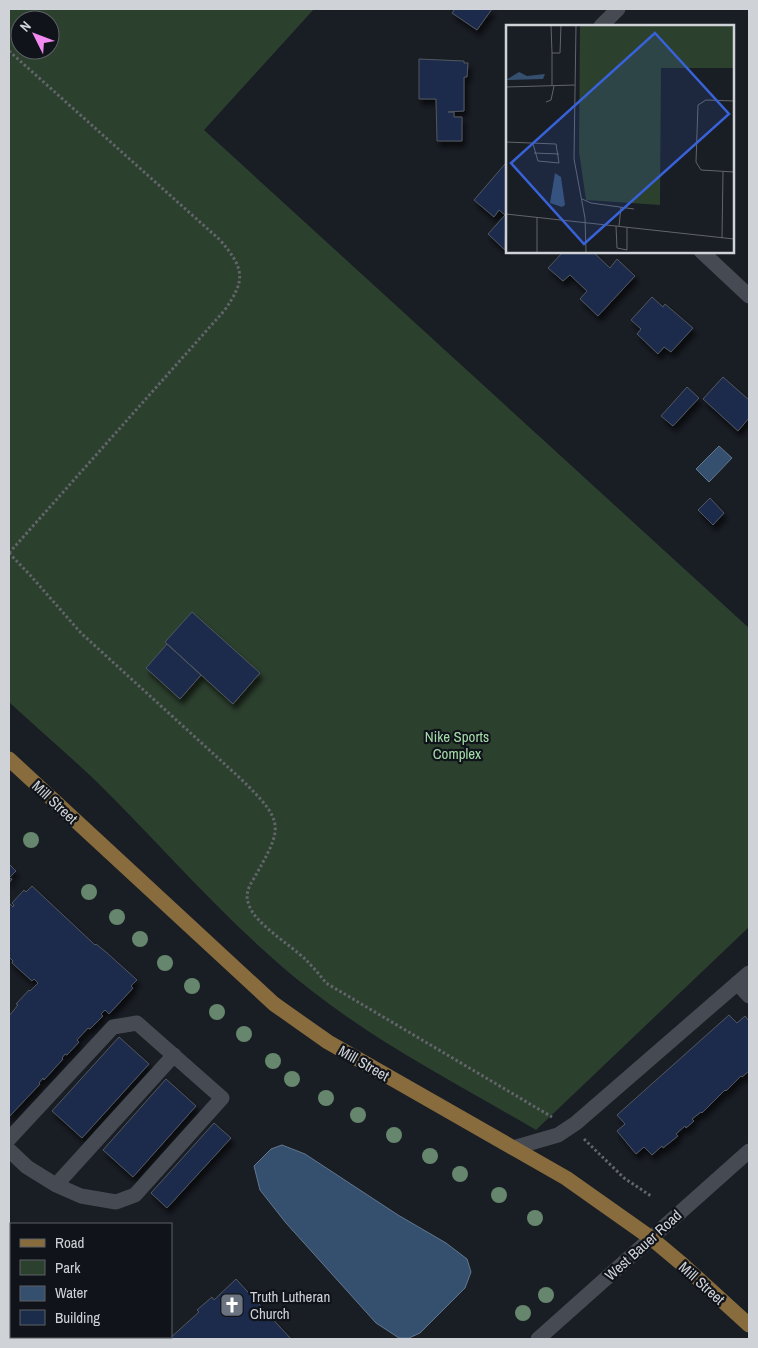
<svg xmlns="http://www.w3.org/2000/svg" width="758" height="1348" font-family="'Archivo Narrow',sans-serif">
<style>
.green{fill:#2c402e;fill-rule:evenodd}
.water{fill:#35506f;stroke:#63778e}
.building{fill:#1b2c4b;stroke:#52575f;filter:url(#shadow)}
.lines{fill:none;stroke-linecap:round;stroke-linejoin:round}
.path{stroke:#62656b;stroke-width:3;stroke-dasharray:2.5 2.5;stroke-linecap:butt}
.minor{stroke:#464a52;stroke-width:15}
.major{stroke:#886c3d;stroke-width:15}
.tree{fill:#66876d}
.labels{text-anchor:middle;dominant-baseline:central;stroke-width:4.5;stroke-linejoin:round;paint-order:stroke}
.park-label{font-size:15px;fill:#a5dda9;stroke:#10141a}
.street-label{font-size:15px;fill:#cfd2d6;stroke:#10141a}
.poi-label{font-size:15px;fill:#cfd2d6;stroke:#10141a;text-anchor:start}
.inset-road{fill:none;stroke:#62656b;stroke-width:1}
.view{fill:#3862d8;fill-opacity:0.15;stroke:#3862d8;stroke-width:2.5}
.inset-edge{fill:none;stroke:#cfd2d6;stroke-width:2.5}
</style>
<defs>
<filter id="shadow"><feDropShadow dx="3" dy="5.5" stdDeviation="2.5" flood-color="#0009"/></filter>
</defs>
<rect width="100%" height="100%" fill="#191d24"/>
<path class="green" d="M9 9H314L204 130 749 628V927L536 1130C461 1086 381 1045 312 991 233 930 169 853 98 783 69 755 38 729 9 702ZM20 20H50V50H20Z"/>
<path class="water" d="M719 446 732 458 709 482 696 469Z
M282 1145 305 1154 398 1215 446 1243 467 1259 471 1272 465 1288 420 1333 409 1338H399L376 1323 286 1223 260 1190 254 1166 271 1149Z"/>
<path class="building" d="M455 9H492L477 30 452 13Z
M419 59 464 61V63H468L467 77H464V111L448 112H454V117H462V141H437L436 99H419Z
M505 164 507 166 505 250 488 234 505 215 499 210 494 217 474 200Z
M564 251H592L610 268 617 259 635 276 598 316 580 299 587 291 570 275 563 281 548 268Z
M652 297 663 307 665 304 693 328 671 352 664 347 658 354 637 334 641 329 631 320Z
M723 377 749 400V418L738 431 703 399Z
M687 387 699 398 673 426 661 416Z
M710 498 724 513 713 525 698 510Z
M192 612 260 673 233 704 165 642Z
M167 644 201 675 180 699 146 668Z
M9 864 16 871 9 878 12 879 9 883Z
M32 886 95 945 96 944 106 952 137 980 131 986 133 988 109 1014 105 1010 101 1014 103 1016 90 1029 88 1028 77 1040 79 1042 67 1055 65 1054 62 1058 63 1059 44 1080 43 1078 39 1083 40 1084 9 1117V1016L18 1005 16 1004 29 990 30 991 38 983 34 979 32 981 12 963 13 961 9 957V903L13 907 14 905 12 903 24 890 26 892Z
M729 1015 737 1023 745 1016 749 1021V1071L742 1077 741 1076 726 1091 725 1090 702 1113 701 1112 692 1119 694 1121 686 1128 685 1126 676 1134 678 1136 663 1148 662 1146 652 1155 644 1147 636 1154 617 1131 625 1124 617 1115Z
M119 1037 149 1064 82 1138 52 1111Z
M166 1079 196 1106 133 1177 103 1150Z
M214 1123 231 1138 167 1208 151 1193Z
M236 1279 291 1339H169L199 1312 197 1310 212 1297 214 1300Z"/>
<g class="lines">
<path class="path" d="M9 51 220 240C245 269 246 280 224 311L9 553
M9 553 30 575 81 633 241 779C286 823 283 827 253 880 248 888 245 895 249 905 255 924 291 945 306 960 313 967 320 975 326 983L552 1117
M584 1139 624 1178 651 1196"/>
<path class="minor" d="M601 26 618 9
M701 251 749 296
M737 983 749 996
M9 1139 113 1027 137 1023 222 1098 135 1195 116 1202 81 1196 56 1185 27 1167 9 1150
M513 1148 558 1135 576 1123 749 973
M56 1185 174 1055
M538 1339 749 1151"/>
<path class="major" d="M9 759 274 1004 328 1042 566 1178 651 1238 682 1264 749 1325"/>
</g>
<g class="tree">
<circle cx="31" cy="840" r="8"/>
<circle cx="89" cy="892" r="8"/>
<circle cx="117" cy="917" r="8"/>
<circle cx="140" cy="939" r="8"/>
<circle cx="165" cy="963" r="8"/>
<circle cx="192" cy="986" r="8"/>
<circle cx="217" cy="1012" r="8"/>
<circle cx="244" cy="1034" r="8"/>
<circle cx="273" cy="1061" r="8"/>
<circle cx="292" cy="1079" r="8"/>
<circle cx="326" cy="1098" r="8"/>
<circle cx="358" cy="1115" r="8"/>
<circle cx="394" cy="1135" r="8"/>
<circle cx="430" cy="1156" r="8"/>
<circle cx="460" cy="1174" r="8"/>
<circle cx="499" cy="1195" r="8"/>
<circle cx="535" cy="1218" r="8"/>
<circle cx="546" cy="1295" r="8"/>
<circle cx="523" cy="1313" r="8"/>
</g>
<defs>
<g id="church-square" transform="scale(1.25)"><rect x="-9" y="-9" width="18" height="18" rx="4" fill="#6b7280" stroke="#10141a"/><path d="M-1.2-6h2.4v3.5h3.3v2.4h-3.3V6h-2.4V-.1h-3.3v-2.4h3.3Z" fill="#fff"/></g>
</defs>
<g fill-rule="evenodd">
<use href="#church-square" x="232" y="1305"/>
</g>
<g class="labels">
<g class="park-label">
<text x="457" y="736">Nike Sports<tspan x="457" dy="17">Complex</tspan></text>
</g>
<g class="street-label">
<text transform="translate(55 802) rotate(43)">Mill Street</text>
<text transform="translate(364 1063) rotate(30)">Mill Street</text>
<text transform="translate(643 1245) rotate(-42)">West Bauer Road</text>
<text transform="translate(702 1283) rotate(42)">Mill Street</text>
</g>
<g class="poi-label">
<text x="250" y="1296">Truth Lutheran<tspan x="250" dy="17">Church</tspan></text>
</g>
</g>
<g transform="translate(506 25)">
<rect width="228" height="228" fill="#191d24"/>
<path d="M74 0H227V43H155L154 180 80 175 73 127Z" fill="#2c402e"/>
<path d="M13 47 21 51 39 49 37 54 0 55ZM49 148 55 152 59 180 56 182 44 178Z" fill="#35506f"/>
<path class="inset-road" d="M45 0 46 28M70 0 68 134 79 193 80 227M46 61V28H54L55 0M0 62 69 60M228 76 200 75 192 80 190 137 195 145 228 147M40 77 45 75 48 61M0 117 50 119 53 138 32 136 27 119M28 128 53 129M76 174 85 178 128 184M0 189 228 214M110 201 111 223 121 225V202M113 201 115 182M216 213 217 147M31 227V192"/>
<path class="view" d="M149 8 223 89 78 219 5 138Z"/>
<rect width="228" height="228" class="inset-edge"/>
</g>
<rect width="758" height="1348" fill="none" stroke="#cfd2d6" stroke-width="20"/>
<rect x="10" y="1223" width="162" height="115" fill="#10141a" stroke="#5c6065"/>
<rect x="20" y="1239" width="25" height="8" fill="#886c3d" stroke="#5c6065"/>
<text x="55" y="1248" font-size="15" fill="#cfd2d6">Road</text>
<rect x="20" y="1260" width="25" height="15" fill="#2c402e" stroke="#5c6065"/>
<text x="55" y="1273" font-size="15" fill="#cfd2d6">Park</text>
<rect x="20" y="1286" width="25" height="15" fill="#35506f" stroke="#5c6065"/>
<text x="55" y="1298" font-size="15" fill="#cfd2d6">Water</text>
<rect x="20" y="1310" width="25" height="15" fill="#1b2c4b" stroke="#5c6065"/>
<text x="55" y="1323" font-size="15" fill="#cfd2d6">Building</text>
<g transform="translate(35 35) rotate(312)"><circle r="24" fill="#10141a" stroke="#5c6065"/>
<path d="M0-4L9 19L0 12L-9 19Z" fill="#f38af1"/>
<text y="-8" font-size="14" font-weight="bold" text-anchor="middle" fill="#cfd2d6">N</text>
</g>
</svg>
